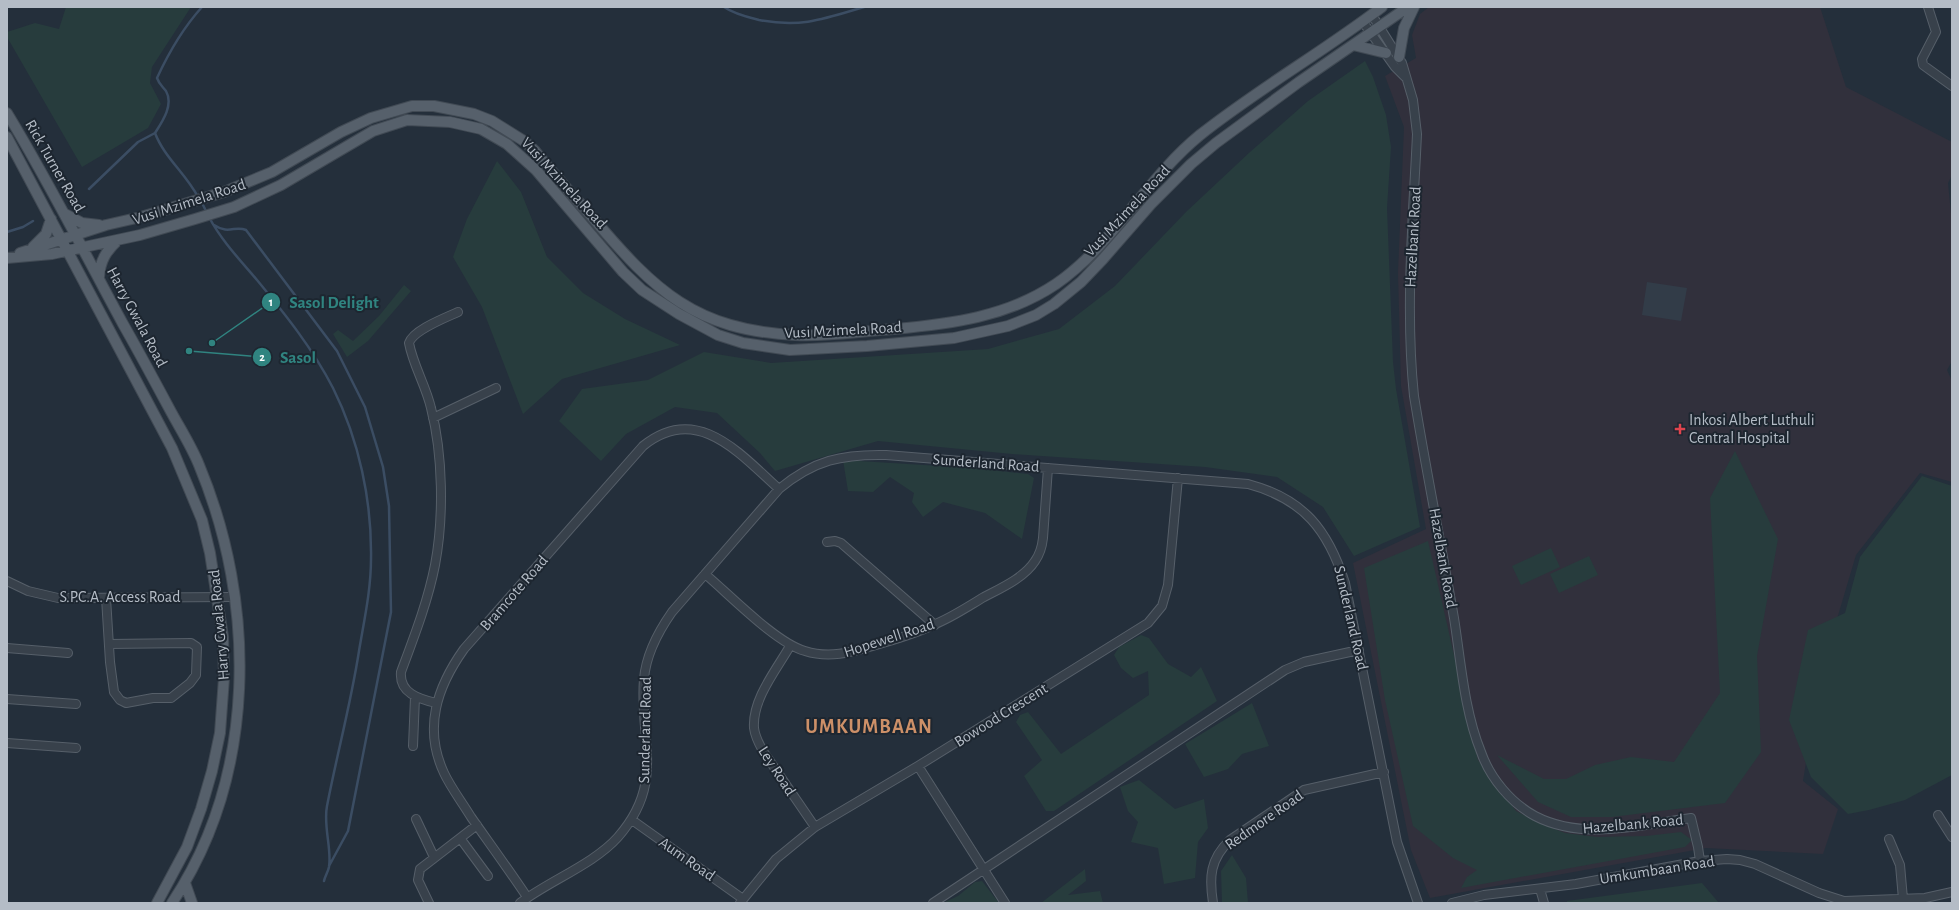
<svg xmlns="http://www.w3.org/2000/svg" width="1959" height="910" font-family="'Alegreya Sans',sans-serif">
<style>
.medical{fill:#31303c}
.airport{fill:#323c48}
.green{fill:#273c3d}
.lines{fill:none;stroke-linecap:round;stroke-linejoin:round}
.stream{stroke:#3b4d63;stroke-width:2.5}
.minor-casing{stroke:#565f69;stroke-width:10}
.major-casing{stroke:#414a54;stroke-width:12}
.minor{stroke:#38414b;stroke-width:8}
.major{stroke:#56606b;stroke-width:10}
.health-dot{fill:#e0444e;stroke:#1d2630;stroke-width:1.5}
.labels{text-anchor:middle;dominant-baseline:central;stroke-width:4;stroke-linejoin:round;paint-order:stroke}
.street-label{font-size:16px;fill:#b4bcc6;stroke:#1d2630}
.poi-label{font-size:16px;fill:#b4bcc6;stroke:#1d2630;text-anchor:start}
.district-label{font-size:20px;font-weight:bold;letter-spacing:1px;fill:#cd9068;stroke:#1d2630}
.leader{fill:none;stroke:#308480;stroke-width:1.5}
.callout-dot{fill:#308480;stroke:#1d2630;stroke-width:1.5}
.mark-label{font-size:12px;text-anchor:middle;font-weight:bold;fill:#fff}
.callout-label{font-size:17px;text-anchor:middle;font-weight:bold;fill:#308480;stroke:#1d2630;stroke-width:4;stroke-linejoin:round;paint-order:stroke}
</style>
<rect width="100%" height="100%" fill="#242f3b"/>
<path class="medical" d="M1429 7H1820L1846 87 1952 142V175L1948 183 1952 223V361L1947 370 1952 381V482L1920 473 1856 555 1820 676 1803 781 1838 809 1823 854 1706 848 1430 898 1411 850 1353 563 1426 529 1401 386 1398 273 1404 127 1385 76 1416 58 1412 35 1420 14Z"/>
<path class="airport" d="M1647 282 1687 288 1681 321 1642 315Z"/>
<path class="green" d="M66 7H191L152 67 150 83 161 104 148 128 82 167 7 37V32L35 23 59 29Z
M1365 61 1373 77 1386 115 1391 147 1387 208 1393 362 1396 389 1420 527 1354 556 1323 507 1277 477 1205 467 1012 454 878 441 775 471 760 453 717 413 675 407 626 434 601 461 559 421 582 389 648 380 704 352 771 363 988 349 1059 329 1115 286 1186 212 1250 152 1308 101Z
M497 161 521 192 547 257 583 293 625 319 680 345 562 379 523 414 482 307 453 257 467 219Z
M404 285 411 291 368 341 347 357 333 334 338 330 353 341 379 316Z
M1735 451 1778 539 1757 656 1761 752 1725 803 1612 817H1571L1538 802 1497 755 1544 779H1566L1595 765 1631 757 1674 762 1720 693 1710 498Z
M843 460 972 468 1028 474 1034 478 1022 539 985 513 943 502 923 517 912 502 914 493 890 477 873 492 848 491Z
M1922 476 1952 486V775L1905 800 1869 810 1848 814 1811 777 1789 720 1808 630 1845 613 1860 557Z
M1428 541 1478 760 1516 811 1542 824 1565 833 1597 837 1646 836 1681 832 1692 840 1685 847 1461 888 1467 877 1477 870 1453 858 1413 826 1385 700 1364 568Z
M1551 548 1560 567 1521 585 1512 566Z
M1589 556 1598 575 1559 593 1550 574Z
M1141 635 1149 638 1168 664 1191 677 1201 667 1217 701 1054 811H1046L1024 776 1042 760 1016 722 1020 715 1028 712 1061 754 1149 695 1148 671 1133 678 1121 668 1114 655 1119 647Z
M1252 703 1269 746 1242 754 1228 769 1204 777 1185 744Z
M1139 780 1175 809 1204 799 1208 828 1198 842 1195 878 1164 884 1158 848 1131 842 1138 822 1128 811 1120 787Z
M1232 855 1246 878 1248 903H1222L1221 871Z
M1085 869 1086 881 1068 895 1100 891 1103 903H1041Z
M982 881 999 903H943L958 896 975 882Z
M1702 883 1719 903H1567V901Z"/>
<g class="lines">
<path class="stream" d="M724 7C734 14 747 17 759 20 801 28 824 19 864 7
M89 189 138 142 155 133
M198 197C186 174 164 157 155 133 162 122 174 105 166 91 162 86 159 84 157 78 169 52 183 28 202 7
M201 201 207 213
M209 217C221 240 240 260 257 280 285 314 313 349 333 388 359 440 372 501 371 559 371 590 364 621 359 651 351 703 337 754 327 806 323 826 332 849 329 867 328 872 325 876 324 881
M214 225C229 235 235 225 246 230L337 351 365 407 383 467 389 506 391 612 348 831 329 866
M7 232 23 227 33 221"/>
<g class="minor-casing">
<path id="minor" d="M1928 7 1936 32 1922 59 1923 65 1952 86
M1372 15 1402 63 1413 100 1417 134C1413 221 1405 309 1414 396 1426 470 1441 544 1454 618 1461 662 1464 710 1481 752 1490 778 1511 803 1535 816 1583 841 1640 825 1691 818L1698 847 1700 861
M1363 22 1395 67 1405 77
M433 418 496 388
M827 542 835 541 841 543 935 625
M705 574C730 595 776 643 805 651 830 659 852 652 876 645 896 639 915 634 933 625 951 618 967 607 984 597 1001 588 1024 578 1035 561 1040 554 1042 547 1043 538L1048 468
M7 581 28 591 58 598 235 597
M106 598 110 662 114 692 120 700 126 703 153 698H171L190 683 196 675 197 647 191 643 109 644
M790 646C777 669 752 699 754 728 755 736 759 744 763 751L815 827
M7 648 68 653
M7 699 76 704
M436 703C419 699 399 693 401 672 414 637 428 601 435 565 444 517 443 455 431 408 426 386 413 365 409 343 413 330 445 318 458 312
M7 743 76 748
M413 746 415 697
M918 766 1005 903
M1938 815 1952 837
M416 819 434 857
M632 820 743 899
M460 838 488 876
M1889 839 1900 865 1903 899
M1540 889 1544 903
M527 897C509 870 490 844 471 817 462 802 451 788 444 773 423 728 437 687 464 649L643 446C697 402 740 454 779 489
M429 903 418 880 420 869 477 825
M520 903C549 881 594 864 618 837 666 782 639 741 644 679 646 654 658 632 672 612L779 489C814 460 842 454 886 455L1248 484C1304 499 1328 530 1345 583L1397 842 1418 903
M740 903 776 859 815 827 918 766 1148 623 1162 606 1168 585 1178 478
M933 903 1285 670 1304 662 1359 650
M1213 903C1209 877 1210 859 1230 840L1304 790 1384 772
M1452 903 1484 895 1576 884 1700 861 1727 859 1740 860 1755 864 1819 893 1844 901 1925 898 1952 892"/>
</g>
<g class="major-casing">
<path id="major" d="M1353 45 1386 53
M1399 57 1404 28 1414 7
M7 113C49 182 85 254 123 324 139 352 154 380 169 408 179 427 191 445 199 465 257 604 257 775 172 903
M7 137 172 448 202 520 210 553 223 637 224 678 220 733 212 771 201 809 187 847 157 903
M65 214 82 223 99 225
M33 247 46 234 51 219
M20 253 106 225 141 217 224 192 272 172 341 132 371 118 412 106H434L474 114 492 121 524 141 535 151C554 175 574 196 593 218 655 291 695 330 795 335 828 337 861 331 894 329 951 324 1007 317 1056 284 1114 244 1146 179 1200 135 1258 89 1323 52 1382 7
M7 258 52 254 140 235 195 219 234 207 281 185 373 131 407 120 450 122 481 129 507 144 536 170 623 272 642 290 679 314 718 335 743 343 790 350 867 346 954 338 1008 326 1036 315 1054 304 1081 282 1103 259 1151 204 1191 164 1216 143 1299 82 1408 7
M99 277C100 261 106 251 118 240
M185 883 192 903"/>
</g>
<use href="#minor" class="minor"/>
<use href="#major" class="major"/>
</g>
<path class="health-dot" d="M1678 423h4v4h4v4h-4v4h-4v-4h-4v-4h4z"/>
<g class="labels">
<g class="street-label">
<text transform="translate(55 166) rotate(60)">Rick Turner Road</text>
<text transform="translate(564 183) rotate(47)">Vusi Mzimela Road</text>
<text transform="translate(189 202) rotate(-18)">Vusi Mzimela Road</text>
<text transform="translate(1127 211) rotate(-47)">Vusi Mzimela Road</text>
<text transform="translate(1413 237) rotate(-87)">Hazelbank Road</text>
<text transform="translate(137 317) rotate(62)">Harry Gwala Road</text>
<text transform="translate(843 330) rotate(-3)">Vusi Mzimela Road</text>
<text transform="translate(986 463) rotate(4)">Sunderland Road</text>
<text transform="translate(1443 558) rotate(80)">Hazelbank Road</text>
<text transform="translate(514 593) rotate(-49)">Bramcote Road</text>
<text x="120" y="597">S.P.C.A. Access Road</text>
<text transform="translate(1351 618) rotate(77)">Sunderland Road</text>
<text transform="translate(219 625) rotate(-95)">Harry Gwala Road</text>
<text transform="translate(889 638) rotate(-18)">Hopewell Road</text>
<text transform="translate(1001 715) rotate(-32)">Bowood Crescent</text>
<text transform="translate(645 730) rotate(-89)">Sunderland Road</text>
<text transform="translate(777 771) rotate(57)">Ley Road</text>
<text transform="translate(1264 820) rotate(-35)">Redmore Road</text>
<text transform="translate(1633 824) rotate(-5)">Hazelbank Road</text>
<text transform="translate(687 859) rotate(35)">Aum Road</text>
<text transform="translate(1657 870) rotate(-9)">Umkumbaan Road</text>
</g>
<g class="poi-label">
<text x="1689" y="420">Inkosi Albert Luthuli<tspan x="1689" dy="18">Central Hospital</tspan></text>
</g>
<g class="district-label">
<text x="869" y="727">UMKUMBAAN</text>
</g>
</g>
<path class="leader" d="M212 343L271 302M189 351L262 357"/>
<g class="callout-dot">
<circle cx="212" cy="343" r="4"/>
<circle cx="189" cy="351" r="4"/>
<circle cx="271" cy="302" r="10"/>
<circle cx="262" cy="357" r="10"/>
</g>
<g class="mark-label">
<text x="271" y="306">1</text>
<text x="262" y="361">2</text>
</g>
<g class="callout-label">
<text x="334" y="308">Sasol Delight</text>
<text x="298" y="363">Sasol</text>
</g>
<rect width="1959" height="910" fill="none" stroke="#b4bcc6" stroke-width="16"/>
</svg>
